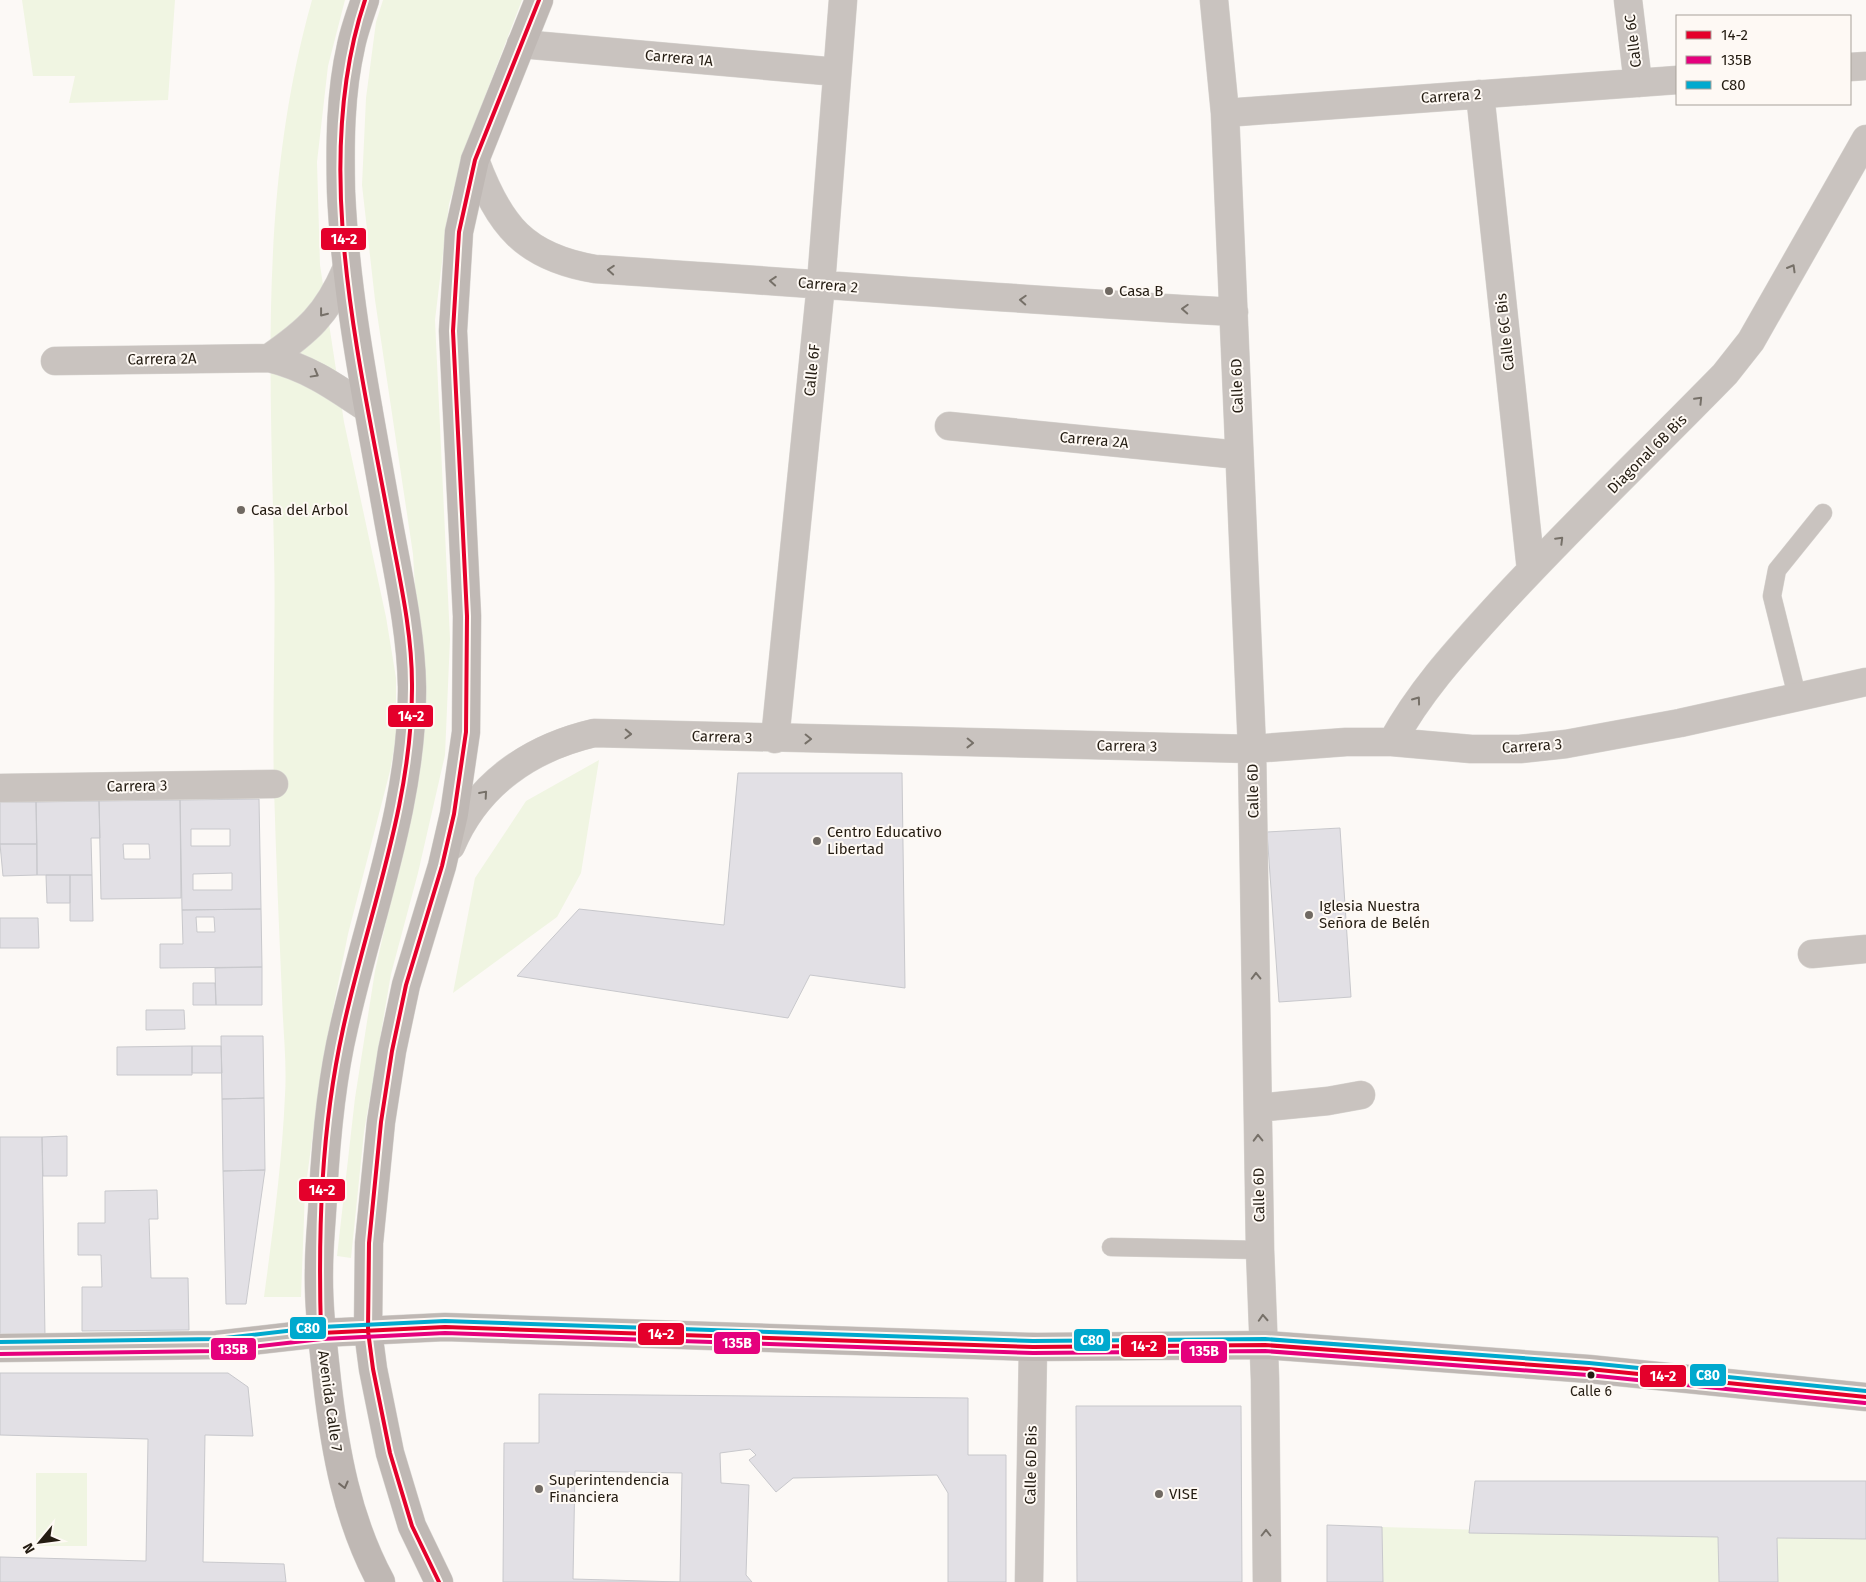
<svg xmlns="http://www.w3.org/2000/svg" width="1866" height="1582" font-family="'Fira Sans',sans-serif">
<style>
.green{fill:#f0f5e2}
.building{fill:#e2e0e5;stroke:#c8c8cc;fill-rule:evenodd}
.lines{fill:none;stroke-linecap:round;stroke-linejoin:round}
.lane-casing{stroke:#d9d6d2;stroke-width:19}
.street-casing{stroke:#d9d6d2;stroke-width:29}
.secondary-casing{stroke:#d9d6d2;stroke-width:29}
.lane{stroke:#c9c3bf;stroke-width:18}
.street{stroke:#c9c3bf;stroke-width:28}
.secondary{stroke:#bfb8b4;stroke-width:28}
.bus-1-casing{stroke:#fef9f4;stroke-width:8}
.bus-2-casing{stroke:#fef9f4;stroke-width:8}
.bus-3-casing{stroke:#fef9f4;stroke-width:8}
.bus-1{stroke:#e4002b;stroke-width:4}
.bus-2{stroke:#e5007d;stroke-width:4}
.bus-3{stroke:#00a9ce;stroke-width:4}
.oneway{stroke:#767068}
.oneway2{stroke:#726a63}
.poi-dot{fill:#706962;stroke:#fef9f4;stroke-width:2}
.bus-dot{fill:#241c12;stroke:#fef9f4;stroke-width:2}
.labels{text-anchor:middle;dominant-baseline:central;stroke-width:4;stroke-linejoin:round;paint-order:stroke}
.bus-label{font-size:14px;fill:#241c12;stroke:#fef9f4}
.street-label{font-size:15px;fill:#241c12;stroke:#fef9f4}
.poi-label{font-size:15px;fill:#241c12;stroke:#fef9f4;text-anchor:start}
.line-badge{stroke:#fef9f4;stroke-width:2}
.badge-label{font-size:14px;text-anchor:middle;font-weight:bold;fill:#fff}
</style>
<rect width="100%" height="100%" fill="#fcf9f6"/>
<path class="green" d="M22 0H175L168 100 69 103 75 76H33Z
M312 0H345L328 66 317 162 320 265 344 422 386 617 396 678V738L390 771 348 934 323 1059 305 1192 301 1297H264C273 1230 282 1163 285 1095 287 1063 283 1030 282 997 279 928 276 858 274 788 272 710 276 631 274 552 270 364 260 184 312 0Z
M383 0H522L469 138 449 204 435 320 450 639 445 755 418 873 391 974 364 1132 351 1258 337 1256 355 1098 375 971 400 860 420 670 413 554 375 300 362 185 366 98 376 22Z
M599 760 581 873 557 917 453 993 475 878 526 801Z
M36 1473H87V1546H36Z
M1382 1527 1718 1537 1719 1582H1383Z
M1777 1538 1866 1539V1582H1778Z"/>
<path class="building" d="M738 773H902L905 988 810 975 788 1018 517 976 579 909 724 925Z
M259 799 261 909 182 910 180 800ZM191 829H230V846H191ZM232 873V890H193V874Z
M180 800 181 898 101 899 99 801ZM123 844H149L150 859H124Z
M99 801 100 838H91L92 875H37L36 802Z
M0 802H36L37 844H0Z
M1340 828 1351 997 1279 1002 1267 832Z
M0 844H37V875L3 876Z
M46 875H70V903H47Z
M70 875H92L93 921H70Z
M261 909 262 967 160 968V944H183L182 910ZM196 917H214L215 932H197Z
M0 918H38L39 948H0Z
M262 967V1005H216L215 968Z
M193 983H215L216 1005H193Z
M146 1010H184L185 1029 146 1030Z
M221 1036H263L264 1098 222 1099Z
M192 1046V1075H117V1047Z
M192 1046H221L222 1073H192Z
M264 1098 265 1170 223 1171 222 1099Z
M67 1136V1176H43L42 1137Z
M0 1137H42L45 1337 0 1338Z
M265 1170 246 1304H226L223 1171Z
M157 1190 158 1219H149L151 1278H188L189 1330 82 1331V1287H102L101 1255H78V1223H105V1191Z
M0 1373H228L248 1387 253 1436 205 1435 203 1562 284 1564 286 1582H0V1557L146 1561 148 1439 0 1435Z
M539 1394 968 1398V1455H1006V1582H948V1493L937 1475 793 1478 776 1492 749 1460 756 1455 750 1449 720 1453 721 1483 749 1485 746 1575 752 1582H503L504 1443H539ZM575 1471 682 1473 680 1582 573 1579Z
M1076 1406H1241L1242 1582H1077Z
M1475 1481H1866V1539L1777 1538 1778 1582H1719L1718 1537 1469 1533Z
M1327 1525 1382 1527 1383 1582H1327Z"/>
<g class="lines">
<g class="lane-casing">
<path id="lane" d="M1797 696 1772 596 1777 570 1823 513
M1111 1247 1260 1250"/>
</g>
<g class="street-casing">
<path id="street" d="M1214 0 1225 113 1252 749 1260 1250 1265 1379 1267 1582
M1628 0 1638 83
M521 44 837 72
M1850 67 1866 66
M1480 94 1531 570
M1225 113 1677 80
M475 160C499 225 524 257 595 269 808 283 1021 300 1234 312
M269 358C308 331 327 314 346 270
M55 361 269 358C309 368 334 386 368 409
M949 426 1239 455
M775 739 821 284 843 0
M1392 742C1420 691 1455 653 1494 610 1568 529 1648 453 1725 374L1751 341 1866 139
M0 788 274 784
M451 846C477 784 530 748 594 733L1252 749 1346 742H1392L1471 749H1520L1566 744 1680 723 1866 682
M1812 954 1866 949
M1258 1108 1328 1101 1361 1095
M1029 1582 1033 1347"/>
</g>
<g class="secondary-casing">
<path id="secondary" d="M365 0C360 15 354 31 351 46 340 94 340 143 341 191 346 302 369 410 388 519 398 574 411 631 412 687 413 803 369 915 344 1027 331 1082 326 1139 323 1195 322 1219 319 1244 319 1268 318 1306 323 1343 327 1381 335 1451 347 1519 381 1582
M0 1348 216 1345 321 1333 445 1327 1033 1347 1265 1345 1589 1369 1866 1397
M439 1582 412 1526 390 1453 373 1369 368 1331 369 1243 381 1122 392 1051 406 985 442 866 454 814 466 732 467 616 453 331 459 232 475 160 539 0"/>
</g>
<use href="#lane" class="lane"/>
<use href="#street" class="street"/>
<use href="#secondary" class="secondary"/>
<g class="bus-1-casing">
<path id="bus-1" d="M365 0C311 161 358 354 388 516 398 572 412 628 412 684 413 803 368 914 343 1029 321 1129 318 1231 321 1333L445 1327 1033 1347 1265 1345 1589 1369 1866 1397
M439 1582 412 1526 390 1453 373 1369 368 1331 369 1243 381 1122 392 1051 406 985 442 866 454 814 466 732 467 616 453 331 459 232 475 160 539 0"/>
</g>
<g class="bus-2-casing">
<path id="bus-2" d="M0 1354 216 1351 322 1339 445 1333 1033 1353 1265 1351 1588 1375 1865 1403"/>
</g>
<g class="bus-3-casing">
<path id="bus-3" d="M0 1342 216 1339 321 1327 445 1321 1033 1341 1265 1339 1589 1363 1866 1391"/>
</g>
<use href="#bus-1" class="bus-1"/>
<use href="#bus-2" class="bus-2"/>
<use href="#bus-3" class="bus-3"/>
</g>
<defs><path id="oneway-chevron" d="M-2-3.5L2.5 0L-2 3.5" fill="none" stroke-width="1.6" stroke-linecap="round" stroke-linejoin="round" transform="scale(1.25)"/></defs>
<g class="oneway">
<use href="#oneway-chevron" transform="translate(1792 268) rotate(-60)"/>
<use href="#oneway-chevron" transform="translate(611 270) rotate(-176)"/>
<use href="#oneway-chevron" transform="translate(773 281) rotate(-176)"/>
<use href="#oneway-chevron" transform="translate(1023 300) rotate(-177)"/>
<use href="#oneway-chevron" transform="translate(1185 309) rotate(-177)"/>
<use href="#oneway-chevron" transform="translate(323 313) rotate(128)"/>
<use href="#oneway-chevron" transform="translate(315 374) rotate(29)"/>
<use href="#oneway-chevron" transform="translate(1699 400) rotate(-46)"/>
<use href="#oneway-chevron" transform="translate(1560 540) rotate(-45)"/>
<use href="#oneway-chevron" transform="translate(1417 700) rotate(-54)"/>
<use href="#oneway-chevron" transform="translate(628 734) rotate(2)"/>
<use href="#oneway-chevron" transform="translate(808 739) rotate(1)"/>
<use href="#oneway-chevron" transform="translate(970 743) rotate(1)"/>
<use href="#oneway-chevron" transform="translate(484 794) rotate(-49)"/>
<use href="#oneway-chevron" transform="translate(1256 976) rotate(-91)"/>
<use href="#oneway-chevron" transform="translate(1258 1138) rotate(-91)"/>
<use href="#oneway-chevron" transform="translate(1263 1318) rotate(-93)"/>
<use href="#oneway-chevron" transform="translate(1266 1533) rotate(-90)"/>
</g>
<use class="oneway2" href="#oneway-chevron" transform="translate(344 1485) rotate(76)"/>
<g class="poi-dot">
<circle cx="1109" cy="291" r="5"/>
<circle cx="241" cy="510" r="5"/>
<circle cx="817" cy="841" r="5"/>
<circle cx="1309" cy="915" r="5"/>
<circle cx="539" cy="1489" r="5"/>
<circle cx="1159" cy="1494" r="5"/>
</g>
<circle class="bus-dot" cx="1591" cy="1375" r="4.5"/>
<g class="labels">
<g class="bus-label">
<text x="1591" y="1391">Calle 6</text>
</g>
<g class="street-label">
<text transform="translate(1633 41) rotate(-97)">Calle 6C</text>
<text transform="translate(679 58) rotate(5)">Carrera 1A</text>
<text transform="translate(1451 96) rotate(-4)">Carrera 2</text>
<text transform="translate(828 285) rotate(5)">Carrera 2</text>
<text transform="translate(1505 332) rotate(-96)">Calle 6C Bis</text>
<text transform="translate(162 359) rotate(-1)">Carrera 2A</text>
<text transform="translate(812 370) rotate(-84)">Calle 6F</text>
<text transform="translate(1237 386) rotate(-92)">Calle 6D</text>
<text transform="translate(1094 440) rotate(5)">Carrera 2A</text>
<text transform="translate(1647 454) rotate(-45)">Diagonal 6B Bis</text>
<text transform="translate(722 737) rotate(2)">Carrera 3</text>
<text transform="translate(1127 746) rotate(1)">Carrera 3</text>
<text transform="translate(1532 746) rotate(-4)">Carrera 3</text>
<text transform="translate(137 786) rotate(-1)">Carrera 3</text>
<text transform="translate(1253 791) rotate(-91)">Calle 6D</text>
<text transform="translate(1259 1195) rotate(-91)">Calle 6D</text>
<text transform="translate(330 1401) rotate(82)">Avenida Calle 7</text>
<text transform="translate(1031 1465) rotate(-89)">Calle 6D Bis</text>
</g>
<g class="poi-label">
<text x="1119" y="291">Casa B</text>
<text x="251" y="510">Casa del Arbol</text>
<text x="827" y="832">Centro Educativo<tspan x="827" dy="17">Libertad</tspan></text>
<text x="1319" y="906">Iglesia Nuestra<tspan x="1319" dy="17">Señora de Belén</tspan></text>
<text x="549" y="1480">Superintendencia<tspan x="549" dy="17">Financiera</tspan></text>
<text x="1169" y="1494">VISE</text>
</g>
</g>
<g class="line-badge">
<rect x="320" y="227" width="47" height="24" rx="5" fill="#e4002b"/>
<rect x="387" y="704" width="47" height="24" rx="5" fill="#e4002b"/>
<rect x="298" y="1178" width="48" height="24" rx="5" fill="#e4002b"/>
<rect x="289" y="1316" width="38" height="24" rx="5" fill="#00a9ce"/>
<rect x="637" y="1322" width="48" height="24" rx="5" fill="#e4002b"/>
<rect x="1073" y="1328" width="38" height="24" rx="5" fill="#00a9ce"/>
<rect x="713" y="1331" width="48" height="24" rx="5" fill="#e5007d"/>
<rect x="1120" y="1334" width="47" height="24" rx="5" fill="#e4002b"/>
<rect x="210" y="1337" width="47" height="24" rx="5" fill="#e5007d"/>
<rect x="1180" y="1340" width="48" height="24" rx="5" fill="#e5007d"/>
<rect x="1689" y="1363" width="38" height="24" rx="5" fill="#00a9ce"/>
<rect x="1639" y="1364" width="48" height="24" rx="5" fill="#e4002b"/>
</g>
<g class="badge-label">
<text x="344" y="244">14-2</text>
<text x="411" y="721">14-2</text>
<text x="322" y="1195">14-2</text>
<text x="308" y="1333">C80</text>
<text x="661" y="1339">14-2</text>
<text x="1092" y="1345">C80</text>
<text x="737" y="1348">135B</text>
<text x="1144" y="1351">14-2</text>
<text x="233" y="1354">135B</text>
<text x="1204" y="1356">135B</text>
<text x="1708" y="1380">C80</text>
<text x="1663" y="1381">14-2</text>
</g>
<rect x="1676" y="15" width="175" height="90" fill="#fef9f4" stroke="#a7a19a"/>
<rect x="1686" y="31" width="25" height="8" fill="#e4002b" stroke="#a7a19a"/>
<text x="1721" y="40" font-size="15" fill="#241c12">14-2</text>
<rect x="1686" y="56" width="25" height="8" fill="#e5007d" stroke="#a7a19a"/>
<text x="1721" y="65" font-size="15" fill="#241c12">135B</text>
<rect x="1686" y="81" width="25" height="8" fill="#00a9ce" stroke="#a7a19a"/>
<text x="1721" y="90" font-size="15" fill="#241c12">C80</text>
<g transform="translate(40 1542) rotate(241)" stroke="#fef9f4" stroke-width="4" paint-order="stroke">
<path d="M0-4L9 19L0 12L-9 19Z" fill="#241c12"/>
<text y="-8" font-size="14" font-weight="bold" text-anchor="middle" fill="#241c12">N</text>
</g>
</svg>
